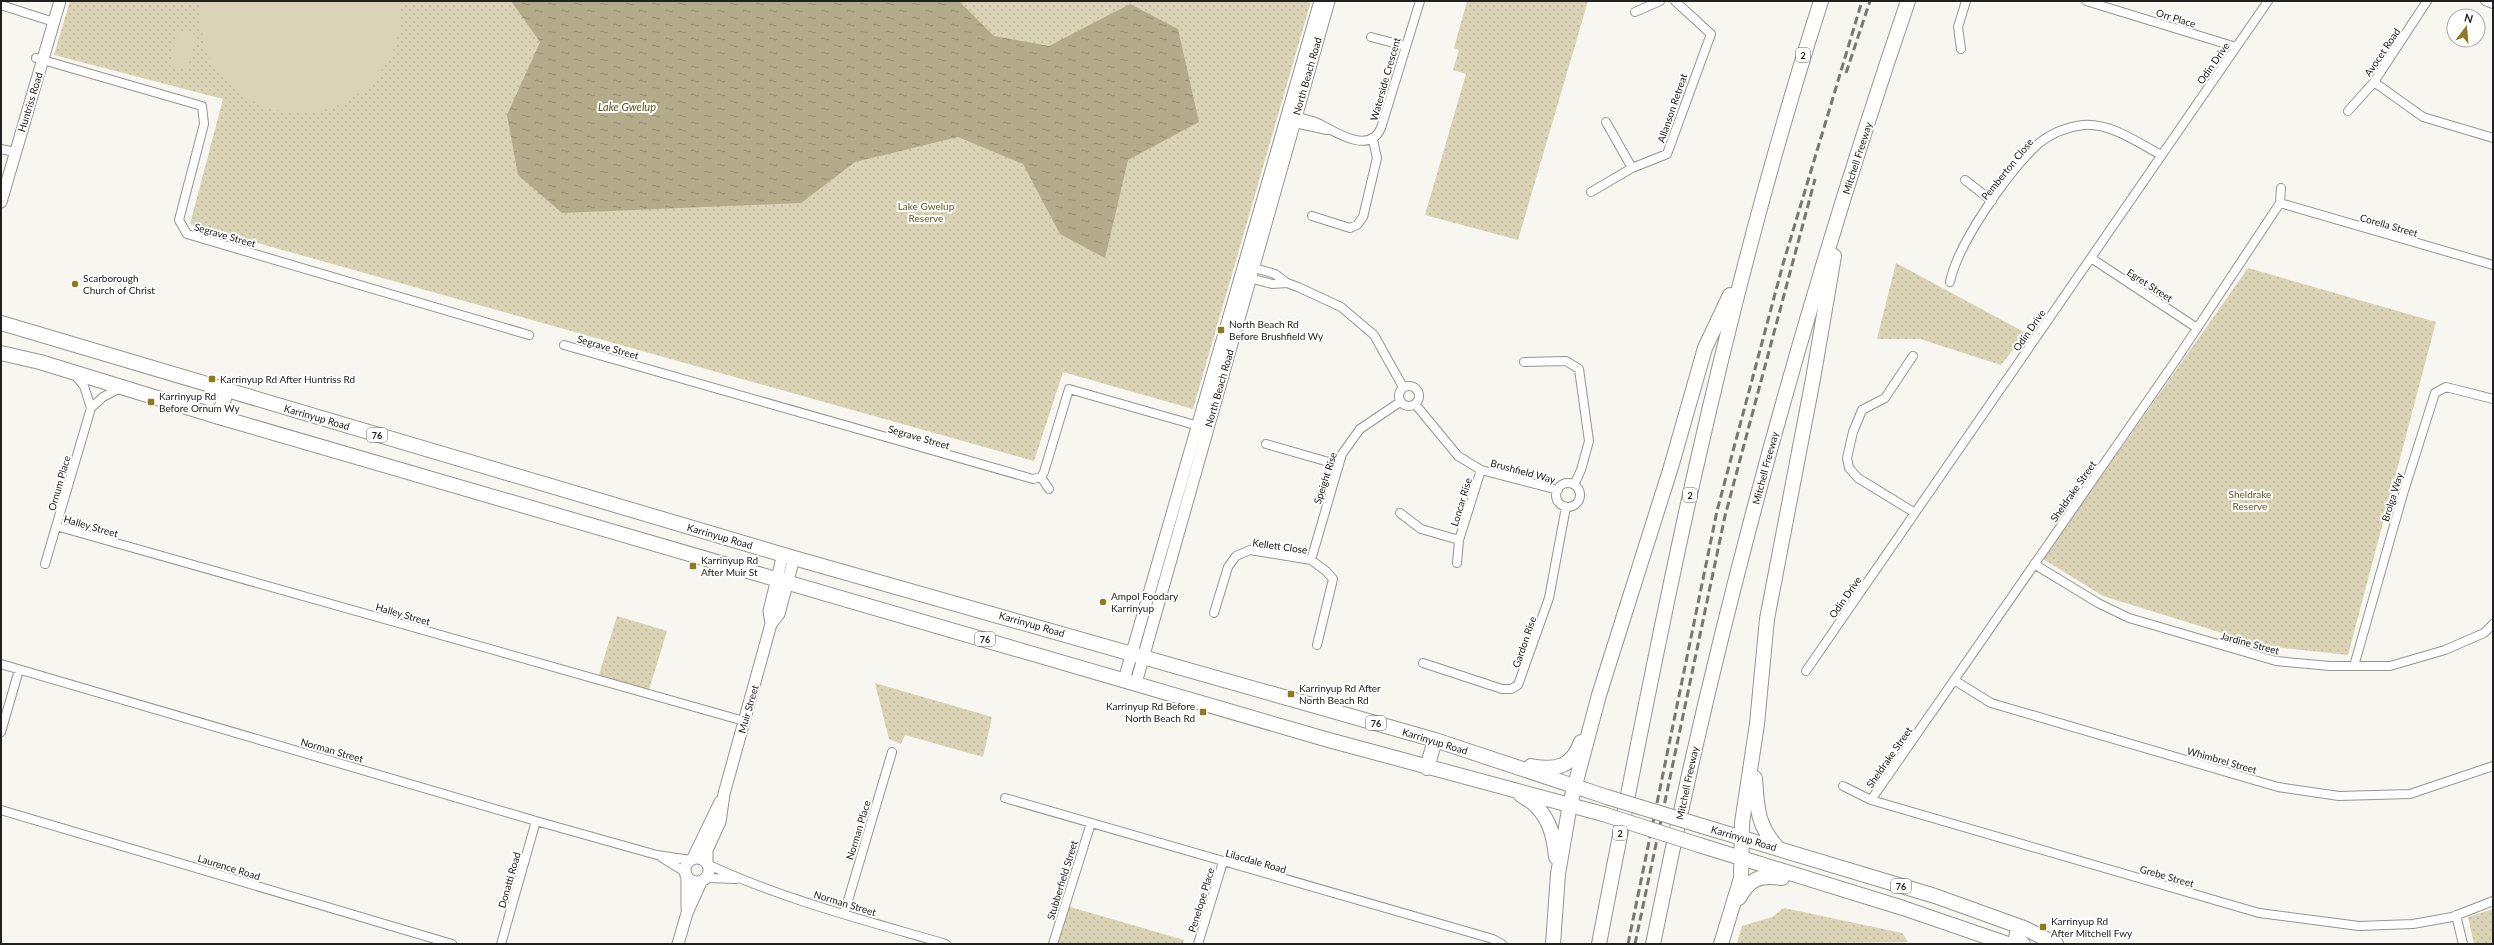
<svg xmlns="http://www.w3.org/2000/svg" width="2494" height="945" font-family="Lato,sans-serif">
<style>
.grass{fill:url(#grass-dots)}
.pitch{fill:#dad3b5}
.water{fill:url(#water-ripples)}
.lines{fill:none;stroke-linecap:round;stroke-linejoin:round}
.street-casing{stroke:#969590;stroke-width:10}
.secondary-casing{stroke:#969590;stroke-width:13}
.highway-casing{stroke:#969590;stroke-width:16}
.street{stroke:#fff;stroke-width:8}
.secondary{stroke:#fff;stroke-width:11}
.highway{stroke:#fff;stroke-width:14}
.rail{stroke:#787774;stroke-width:3;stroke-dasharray:8 4;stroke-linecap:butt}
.highway-bridge-casing{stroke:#969590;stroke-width:16;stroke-linecap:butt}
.highway-bridge{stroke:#fff;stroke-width:14}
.poi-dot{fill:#907a20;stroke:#fff;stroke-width:1.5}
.labels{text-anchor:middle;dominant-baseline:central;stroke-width:4;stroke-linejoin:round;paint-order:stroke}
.shield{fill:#fff;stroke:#636362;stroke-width:1}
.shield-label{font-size:9px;font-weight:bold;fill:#20201e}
.street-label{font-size:10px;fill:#20201e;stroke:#fff}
.park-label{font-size:10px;fill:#62541d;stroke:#fff}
.poi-label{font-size:10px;fill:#20201e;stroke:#fff;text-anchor:start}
.water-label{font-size:11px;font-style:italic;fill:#5d4f16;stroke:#fff}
</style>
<defs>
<pattern id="grass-dots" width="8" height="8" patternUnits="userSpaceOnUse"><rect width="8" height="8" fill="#dad3b5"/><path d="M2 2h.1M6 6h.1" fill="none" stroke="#bbb59b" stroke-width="1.8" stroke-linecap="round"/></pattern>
<pattern id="water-ripples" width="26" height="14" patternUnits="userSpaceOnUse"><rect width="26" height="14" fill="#b4ab8a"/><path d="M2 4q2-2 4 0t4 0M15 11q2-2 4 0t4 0" fill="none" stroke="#928b70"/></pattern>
</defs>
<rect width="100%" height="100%" fill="#f7f6f1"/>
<path class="grass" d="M70 1H1311L1193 409 1063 372 1034 461 190 224 223 99 54 55Z
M1467 1H1588L1518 240 1425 215 1466 74 1453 70 1459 50 1454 48Z
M1896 263 2026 333 2001 365 1920 339H1877Z
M2248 268 2436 322 2348 655 2264 646 2103 596 2043 559Z
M617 616 667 631 648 693 600 678 599 675Z
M875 683 992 717 983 757 905 735 901 744 889 739Z
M1067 906 1184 940 1183 944H1057Z
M1784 908 1902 933 1908 942 1737 944 1742 926 1772 917Z
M2493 909V944H2474L2468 917Z"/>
<path class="pitch" d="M200 1H400C403 17 399 36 393 51 366 113 289 133 236 90 225 80 212 67 207 52 201 35 200 19 200 1Z
M178 30 196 35 188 70 170 66Z"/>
<path class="water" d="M511 1H959L994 36 1049 46 1130 4 1178 29 1199 122 1128 160 1105 258 1060 234 1023 164 958 137 855 162 801 203 562 213 518 175 507 115 540 42Z"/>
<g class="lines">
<g class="street-casing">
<path id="street" d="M2086 1 2236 47
M2485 1 2493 4
M1 5 54 22
M1635 12 1660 1
M1371 37 1405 46
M1961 49 1958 27 1966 1
M36 58 202 106 204 124 179 220 187 234 529 335
M2374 82 2423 117 2493 138
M2348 111 2374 82 2427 1
M1291 115C1300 118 1312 120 1320 124 1338 134 1370 154 1381 128L1420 1
M1290 122 1327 130
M1606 122 1632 168
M1 149 15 152
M1965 180 1992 201
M1591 192 1632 168 1667 154 1711 34 1675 1
M2280 203 2493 265
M1312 216 1350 228 1357 225 1363 217 1377 158 1373 140
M2091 258 2197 328
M1248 266 1275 274 1287 283
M1245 277 1272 284 1287 283 1298 287 1341 307 1374 335 1403 387
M1950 282C1958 243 2008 172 2038 144 2050 134 2067 127 2083 125 2111 123 2137 142 2161 155
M564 345 1033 479 1041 477 1044 472 1069 389 1202 427
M1913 356 1885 398 1862 410 1853 432 1847 458 1849 468 1858 478 1915 513
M1524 362 1566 361 1579 369 1589 441 1581 470 1574 485
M75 375 84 386 91 408
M1399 396a10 10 0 1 1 20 0a10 10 0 1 1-20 0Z
M1415 404 1458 456 1481 470 1558 490
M1266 444 1339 465
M1041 477 1049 489
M1556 495a12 12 0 1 1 24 0a12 12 0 1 1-24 0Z
M1400 513 1421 529 1459 540
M56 526 744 721
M1311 560 1342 454 1360 429 1400 402
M1457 563 1459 540 1481 470
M45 564 91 408 103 397 120 388
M2034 564 2098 603 2129 618 2276 661 2330 666H2390L2445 650 2484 633 2493 624
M1214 613 1228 567 1236 556 1250 550 1311 560 1326 571 1333 579 1317 645
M1423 663 1502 689H1511L1518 685 1549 598 1566 507
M1 664 536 821 657 855 690 860
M2354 666 2403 494 2435 393 2446 387 2493 399
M1806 671 2268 1
M1954 680 1991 703 2278 787 2339 796 2410 794 2493 766
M1 732 19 670
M1843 786 1871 800 2259 913 2359 926 2413 924 2452 917 2493 901
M1005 798 1493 939 1502 944
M1871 800 2176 360 2280 203 2281 188
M1 810 452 944
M661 857 685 872
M709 865C785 900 867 921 946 944
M706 878 736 879
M844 914 892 752
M2456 915 2463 944
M501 944 536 821
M1053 944 1091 823
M1198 944 1223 862"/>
</g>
<g class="secondary-casing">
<path id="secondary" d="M1 202 60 1
M771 624 769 611 783 554
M1124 680 1320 1
M1136 683 1329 1
M685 870a12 12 0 1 1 24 0a12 12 0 1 1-24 0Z
M693 858 720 802
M707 862V850L720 822 724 794 771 624 779 614 794 558
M687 908V877
M678 944 687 913 701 882"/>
</g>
<g class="highway-casing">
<path id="highway" d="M1 323 794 558 1435 740 1607 797
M1 353 40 362 219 417 1325 739 1603 814
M219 417 226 391
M1531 766C1556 771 1572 767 1581 742
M1427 768 1435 740
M1755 778C1757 807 1757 826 1778 848
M1520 794C1524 798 1531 800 1535 805 1550 819 1554 837 1556 857
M1702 826 1935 896 2024 928 2056 944
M1699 845 1903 908 2008 944
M1739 898C1750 878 1760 875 1782 878
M1553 944 1558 874 1570 804 1599 695 1671 467 1705 348 1730 295
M1599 944C1660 626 1722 309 1821 1
M1653 944C1717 624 1803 309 1908 1
M1721 944 1741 878 1742 823 1757 724 1767 619 1813 379 1834 256
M2023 944 2016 938 2017 933 2024 928"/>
</g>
<use href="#street" class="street"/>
<use href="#secondary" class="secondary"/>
<use href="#highway" class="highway"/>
<path class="rail" d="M1846 73 1870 1
M1628 944 1717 511 1783 264 1862 1
M1635 944 1725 516 1815 179"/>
<g class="highway-bridge-casing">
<path id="highway-bridge" d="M1607 797 1702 826
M1603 814 1699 845"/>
</g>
<use href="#highway-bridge" class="highway-bridge"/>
</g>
<g class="poi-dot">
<circle cx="75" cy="284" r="4"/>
<rect x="1217" y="326" width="8" height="8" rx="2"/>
<rect x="208" y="375" width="8" height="8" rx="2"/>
<rect x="147" y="398" width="8" height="8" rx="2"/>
<rect x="689" y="562" width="8" height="8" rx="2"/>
<circle cx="1103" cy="602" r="4"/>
<rect x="1287" y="690" width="8" height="8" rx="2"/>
<rect x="1199" y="708" width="8" height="8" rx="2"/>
<rect x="2039" y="923" width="8" height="8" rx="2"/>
</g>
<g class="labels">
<g class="shield">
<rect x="1796" y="48" width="14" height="14" rx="3"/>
<rect x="367" y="428" width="20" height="14" rx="3"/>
<rect x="1683" y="488" width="14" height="14" rx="3"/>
<rect x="975" y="632" width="20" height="14" rx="3"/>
<rect x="1366" y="716" width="20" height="14" rx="3"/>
<rect x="1613" y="826" width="14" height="14" rx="3"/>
<rect x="1891" y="879" width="20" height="14" rx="3"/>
</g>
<g class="shield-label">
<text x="1803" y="55">2</text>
<text x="377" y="435">76</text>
<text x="1690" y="495">2</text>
<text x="985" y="639">76</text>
<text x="1376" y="723">76</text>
<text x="1620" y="833">2</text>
<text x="1901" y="886">76</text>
</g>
<g class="street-label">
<text transform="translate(2176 18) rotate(17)">Orr Place</text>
<text transform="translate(2382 52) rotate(-56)">Avocet Road</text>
<text transform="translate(2213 63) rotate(-55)">Odin Drive</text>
<text transform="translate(1307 76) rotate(-74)">North Beach Road</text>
<text transform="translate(1385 79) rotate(-74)">Waterside Crescent</text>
<text transform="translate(30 102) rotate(-73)">Huntriss Road</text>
<text transform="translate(1672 108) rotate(-71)">Allanson Retreat</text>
<text transform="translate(1857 158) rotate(-72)">Mitchell Freeway</text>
<text transform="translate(2007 169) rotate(-51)">Pemberton Close</text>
<text transform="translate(2389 225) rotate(16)">Corella Street</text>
<text transform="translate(225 235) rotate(16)">Segrave Street</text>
<text transform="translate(2150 285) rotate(33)">Egret Street</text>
<text transform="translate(2029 330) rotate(-55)">Odin Drive</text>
<text transform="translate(608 347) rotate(16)">Segrave Street</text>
<text transform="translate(1219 388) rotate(-74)">North Beach Road</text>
<text transform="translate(317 417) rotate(16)">Karrinyup Road</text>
<text transform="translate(919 437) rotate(16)">Segrave Street</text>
<text transform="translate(1765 468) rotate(-75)">Mitchell Freeway</text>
<text transform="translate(1523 471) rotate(15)">Brushfield Way</text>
<text transform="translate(1325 478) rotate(-72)">Speight Rise</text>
<text transform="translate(59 483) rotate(-74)">Ornum Place</text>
<text transform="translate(2073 491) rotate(-55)">Sheldrake Street</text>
<text transform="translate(2392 497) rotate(-73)">Brolga Way</text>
<text transform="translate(1461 502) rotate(-73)">Loncar Rise</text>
<text transform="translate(91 526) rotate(16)">Halley Street</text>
<text transform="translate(720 536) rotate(16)">Karrinyup Road</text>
<text transform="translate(1280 546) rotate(8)">Kellett Close</text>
<text transform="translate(1845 597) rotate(-55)">Odin Drive</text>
<text transform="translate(403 614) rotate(16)">Halley Street</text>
<text transform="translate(1032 624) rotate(16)">Karrinyup Road</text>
<text transform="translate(1524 642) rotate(-71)">Gardon Rise</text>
<text transform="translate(2250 643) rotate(15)">Jardine Street</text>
<text transform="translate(748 709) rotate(-74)">Muir Street</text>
<text transform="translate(1435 741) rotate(17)">Karrinyup Road</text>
<text transform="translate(332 750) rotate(16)">Norman Street</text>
<text transform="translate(1889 757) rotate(-55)">Sheldrake Street</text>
<text transform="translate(2222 760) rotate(16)">Whimbrel Street</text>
<text transform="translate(1687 783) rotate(-78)">Mitchell Freeway</text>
<text transform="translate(858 830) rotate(-73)">Norman Place</text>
<text transform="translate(1744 838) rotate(16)">Karrinyup Road</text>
<text transform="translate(1256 861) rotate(16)">Lilacdale Road</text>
<text transform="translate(229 867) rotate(17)">Laurence Road</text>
<text transform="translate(2167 876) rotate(16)">Grebe Street</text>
<text transform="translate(509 880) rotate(-74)">Donatti Road</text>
<text transform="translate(1062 880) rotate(-73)">Stubberfield Street</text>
<text transform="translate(1201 900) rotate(-73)">Penelope Place</text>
<text transform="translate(845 903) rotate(17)">Norman Street</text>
</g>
<g class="park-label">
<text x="926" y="206">Lake Gwelup<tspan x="926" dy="12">Reserve</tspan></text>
<text x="2250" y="494">Sheldrake<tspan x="2250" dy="12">Reserve</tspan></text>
</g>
<g class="poi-label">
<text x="83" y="278">Scarborough<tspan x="83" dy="12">Church of Christ</tspan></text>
<text x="1229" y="324">North Beach Rd<tspan x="1229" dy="12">Before Brushfield Wy</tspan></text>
<text x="220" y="379">Karrinyup Rd After Huntriss Rd</text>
<text x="159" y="396">Karrinyup Rd<tspan x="159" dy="12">Before Ornum Wy</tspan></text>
<text x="701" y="560">Karrinyup Rd<tspan x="701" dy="12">After Muir St</tspan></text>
<text x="1111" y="596">Ampol Foodary<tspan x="1111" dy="12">Karrinyup</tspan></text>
<text x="1299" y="688">Karrinyup Rd After<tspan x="1299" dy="12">North Beach Rd</tspan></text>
<text x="1195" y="706" text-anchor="end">Karrinyup Rd Before<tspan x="1195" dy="12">North Beach Rd</tspan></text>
<text x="2051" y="921">Karrinyup Rd<tspan x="2051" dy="12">After Mitchell Fwy</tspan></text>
</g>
<g class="water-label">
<text x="627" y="106">Lake Gwelup</text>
</g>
</g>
<rect width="2494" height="945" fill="none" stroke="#20201e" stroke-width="4"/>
<g transform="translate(2466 28) rotate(16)"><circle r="19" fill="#ffffff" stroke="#a6a6a5"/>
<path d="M0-3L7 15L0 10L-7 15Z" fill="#907a20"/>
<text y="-6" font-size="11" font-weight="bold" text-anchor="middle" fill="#20201e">N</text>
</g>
</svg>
